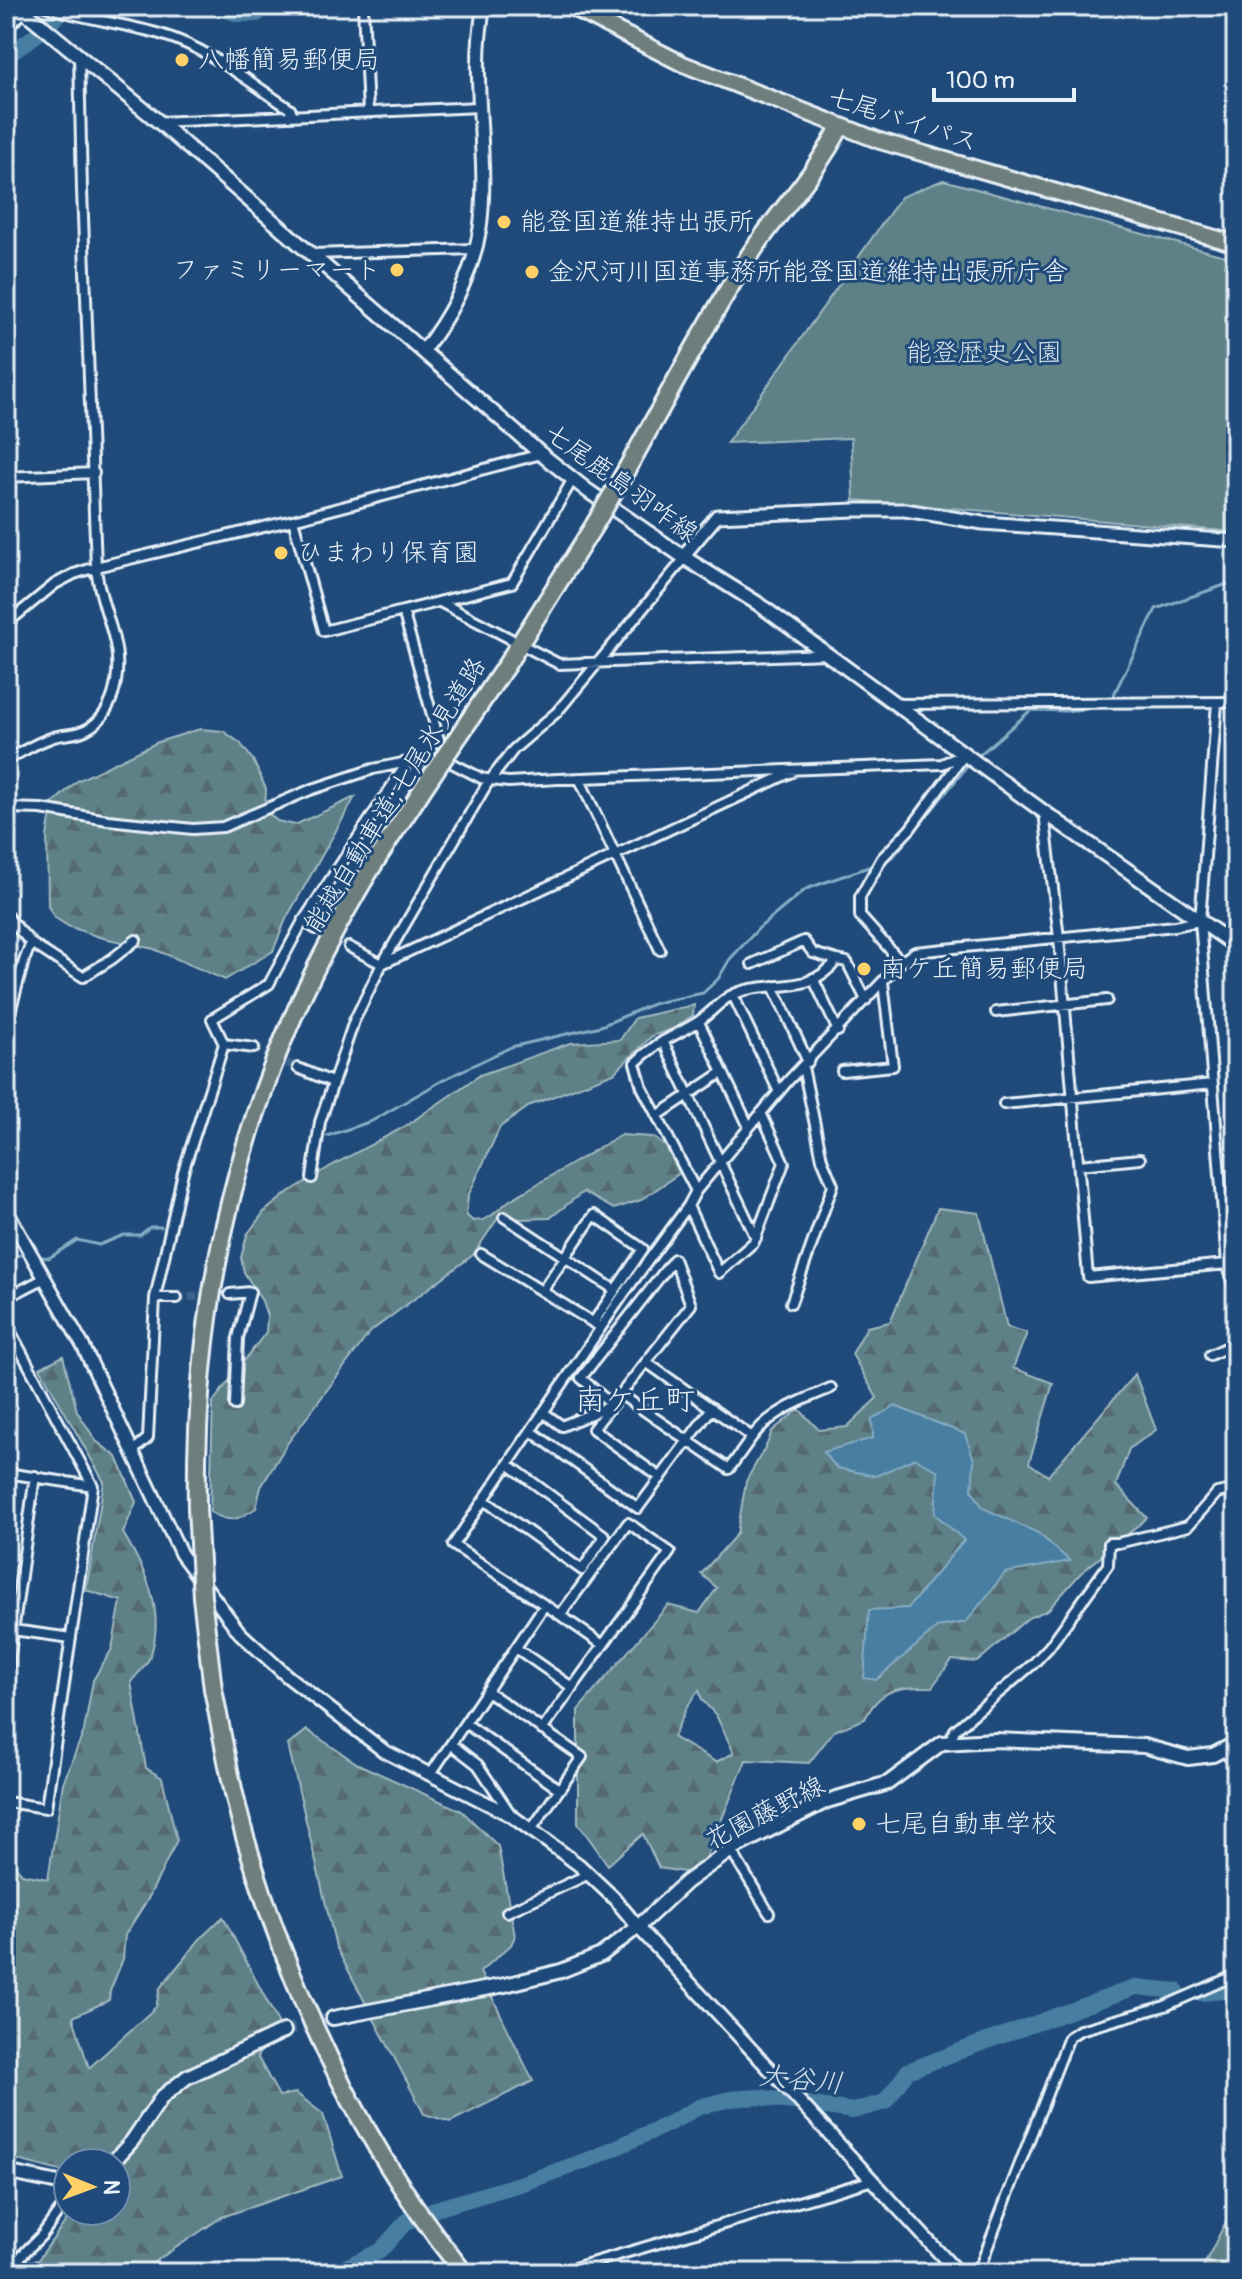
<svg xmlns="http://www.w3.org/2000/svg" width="1242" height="2279" font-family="Pangolin,'Klee One',sans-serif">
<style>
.forest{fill:url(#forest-firs);stroke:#a2b9c0;stroke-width:2;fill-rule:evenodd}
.park{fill:#5d8187;stroke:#a2b9c0;stroke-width:2}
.water{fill:#467ea1;stroke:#87acc4;stroke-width:2}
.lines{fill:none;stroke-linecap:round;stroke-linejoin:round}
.stream{stroke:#87acc4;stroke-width:3}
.river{stroke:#467ea1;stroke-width:16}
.minor-tunnel{stroke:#3d638d;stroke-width:8;stroke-dasharray:8 4;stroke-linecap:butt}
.secondary-tunnel{stroke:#3d638d;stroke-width:12;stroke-dasharray:12 6;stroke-linecap:butt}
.minor-casing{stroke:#e8f1f8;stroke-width:14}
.tertiary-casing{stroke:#e8f1f8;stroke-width:17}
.secondary-casing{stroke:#e8f1f8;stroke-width:18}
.trunk-casing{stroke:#e8f1f8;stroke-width:20}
.motorway-casing{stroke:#e8f1f8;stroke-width:22}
.minor{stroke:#1f4a7a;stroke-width:8}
.tertiary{stroke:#1f4a7a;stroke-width:11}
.secondary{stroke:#1f4a7a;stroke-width:12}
.trunk{stroke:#6d7e7c;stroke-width:14}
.motorway{stroke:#6d7e7c;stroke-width:16}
.motorway-bridge-casing{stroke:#e8f1f8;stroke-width:22;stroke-linecap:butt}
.motorway-bridge{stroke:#6d7e7c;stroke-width:16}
.poi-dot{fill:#ffd166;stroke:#1f4a7a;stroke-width:3}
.labels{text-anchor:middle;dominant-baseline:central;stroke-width:6;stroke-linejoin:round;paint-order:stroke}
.poi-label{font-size:26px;fill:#e8f1f8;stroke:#1f4a7a;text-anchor:start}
.street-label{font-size:26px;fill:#e8f1f8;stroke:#1f4a7a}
.park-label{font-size:26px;fill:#d3e0e7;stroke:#1f4a7a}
.water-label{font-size:28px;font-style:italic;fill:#d0e0eb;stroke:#1f4a7a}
.quarter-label{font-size:30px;fill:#e8f1f8;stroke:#1f4a7a}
</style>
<defs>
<pattern id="forest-firs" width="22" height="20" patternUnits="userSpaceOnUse" patternTransform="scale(2)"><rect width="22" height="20" fill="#5d8187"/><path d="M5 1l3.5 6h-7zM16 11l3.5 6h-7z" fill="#546a6f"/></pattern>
</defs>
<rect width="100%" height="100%" fill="#1f4a7a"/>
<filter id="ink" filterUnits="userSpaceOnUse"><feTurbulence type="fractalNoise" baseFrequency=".0125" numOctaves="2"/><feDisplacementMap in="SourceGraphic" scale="16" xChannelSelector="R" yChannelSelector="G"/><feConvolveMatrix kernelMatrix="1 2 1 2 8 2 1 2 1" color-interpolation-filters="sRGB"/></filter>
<g filter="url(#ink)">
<path class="forest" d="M200 729 223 731 240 743 253 760 266 789 265 810 277 821 295 825 355 797 286 919 273 951 225 980 154 949 99 937 68 926 54 917 48 906 47 836 53 803 77 781 158 742Z
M694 1005 693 1015 675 1028 652 1036 614 1073 531 1105 500 1127 468 1196 466 1215 473 1221 483 1220 491 1216 510 1200 621 1135 653 1137 678 1156 681 1172 641 1200 614 1209 583 1192 550 1218 520 1219 500 1215 473 1255 370 1332 287 1444 261 1487 256 1508C238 1520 230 1524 210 1512L213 1402 266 1332 267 1316 262 1301 244 1272 241 1258 247 1235 264 1212 286 1194 331 1166 404 1127 480 1075 570 1043 620 1040 635 1018Z
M938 1208 979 1213 1007 1327 1027 1333 1013 1368 1053 1383 1029 1463 1048 1476 1135 1374 1156 1430 1129 1449 1116 1485 1147 1518 1080 1574 1048 1610 1028 1618 977 1662 952 1660 932 1687C901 1687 880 1687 865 1719L834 1731 809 1763 746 1760 706 1858 690 1873 659 1868 643 1834 608 1865 578 1823V1710L668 1605 699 1613 717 1588 701 1574 737 1534 746 1481 767 1444 772 1431 799 1409 819 1430 847 1427 877 1398 852 1354 867 1327 890 1322ZM699 1690 702 1700 716 1715 734 1753 716 1762 673 1737 687 1707Z
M63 1356 77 1411 96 1441 117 1457 136 1502 123 1533C146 1571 166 1612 150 1657 146 1666 137 1674 131 1682L146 1768 162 1778 177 1840 148 1899 125 1935 123 1959 110 1991 109 2000 73 2017 89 2068 156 2007 160 1988 200 1939 223 1917 281 2028 257 2056 279 2096 296 2093 323 2114 342 2176 222 2217 138 2273H6V2265L38 2260 73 2211H116V2163H68V2173L6 2157V1861H11L22 1874 48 1879 63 1783 84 1731 93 1680 112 1649 121 1601 86 1590 104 1482 40 1368Z
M307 1730 358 1764 462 1811 498 1846 515 1936 511 1945 480 1972 533 2081 450 2122 424 2114 336 1947 288 1745Z"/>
<path class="park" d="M943 180 1236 259V532L854 500 851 438 727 443 901 197Z
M1236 2202V2273H1199L1201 2271Z"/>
<path class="water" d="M895 1406 965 1434 974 1460 972 1490 983 1508 1038 1533 1070 1561 1005 1573 966 1622 938 1627 876 1680 864 1678 869 1610 908 1608 964 1540 935 1514 938 1471 915 1458 876 1476 837 1468 823 1452 873 1438 872 1419Z"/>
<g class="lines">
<path class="stream" d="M1111 700 1156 609 1236 581
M976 758 1031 710 1068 711 1103 707
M884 862 894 856 970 763
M327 1136 372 1121 445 1079 511 1047 601 1026 655 1003 703 993 718 979 730 959 759 928 806 889 877 864
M42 1257 49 1258 77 1240 99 1245 124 1235H140L150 1227H161
M6 1258 26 1254"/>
<path class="river" d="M215 6 237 14H257L265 6
M53 20 69 6
M6 57 40 32
M1201 1993 1236 1990
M332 2273 380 2251 406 2222 429 2211 523 2183 593 2158 668 2124 699 2107 730 2099 759 2097 853 2111 885 2102 908 2071 973 2046 1136 1987 1177 1991"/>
<path class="minor-tunnel" d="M316 929 349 947
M254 1048 298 1068
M177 1298 230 1294"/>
<path class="secondary-tunnel" d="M284 2031 333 2018"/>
<g class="minor-casing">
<path id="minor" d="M44 6C82 19 124 23 163 35 208 48 252 84 290 109L293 115
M239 6H246
M363 6 368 112
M6 28 31 6
M159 122 479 107
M312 254 475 249
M6 477 94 473
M293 520 324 631 403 611 439 740 446 756
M440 602 511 639
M403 611 512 583 573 479
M6 624 55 584 74 574 96 567 293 520 541 454
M528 648 559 664 827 654
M1217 703 1200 921 1227 1264 1236 1295
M897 704 1236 702
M6 760C21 753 35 743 51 738 62 733 76 736 87 729 101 722 108 710 113 695 128 644 100 614 96 567L82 190 79 55
M579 778 660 950
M6 808 41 809 108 820 193 829 223 827 310 790 373 769 422 759 448 761 481 778 491 780 509 782 557 779 942 764 965 754
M1044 812 1059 938 1088 1277 1227 1264
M6 915 31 943 83 977 112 959 136 940
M303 921 316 929
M349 947 382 964 792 772
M901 962 860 916V897L882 858 910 829 963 757
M752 964 804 941 813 953 837 960
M813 978 838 1031
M773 986 808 1062
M733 995 779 1092
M996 1012 1107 1000
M6 1019 9 1016 24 961 31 943
M699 1022 749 1127
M663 1041 756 1238
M224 1044 254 1048
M298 1068 332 1082
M842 1071 893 1066 883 982
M1004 1104 1213 1084
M657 1116 723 1072
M1079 1165 1140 1159
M312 1178 320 1122 354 1021 382 964 487 784 514 749 557 712 685 558
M696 1191 642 1087 635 1063C656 1042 671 1038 696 1023 708 1016 718 1003 730 996 767 977 807 999 837 960L847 962 866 1000
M688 1206 719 1273 754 1242 784 1163 761 1113
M504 1217 615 1290
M481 1254 597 1325
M542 1291 594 1215 643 1249 593 1323
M230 1294 250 1292 238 1338 235 1405
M6 1298 45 1278
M155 1298H177
M791 1303 833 1185 822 1159 803 1067
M6 1323 93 1486 46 1808 6 1802
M1210 1355 1236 1343
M620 1394 729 1469 752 1437 646 1362
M543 1412 562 1426 612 1405 691 1305 674 1259 581 1378 612 1405 593 1429 661 1478
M531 1431 638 1508 712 1408
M752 1437C771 1411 803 1400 831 1388
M132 1452 148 1438 155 1298 183 1172 224 1044 212 1019 269 984 303 921 407 763
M6 1473 93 1486
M484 1500 582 1570 605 1536 508 1464
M560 1615 603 1645
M13 1630 71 1638
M516 1648 573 1688
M6 1682 35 1476
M487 1691 582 1757 531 1830
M465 1723 559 1789
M542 1730 670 1552 628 1523 560 1615 453 1545 623 1295 688 1206 696 1191 788 1081 901 962 915 952 1175 926 1199 921
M950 1741 955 1730 1033 1664 1049 1647 1108 1565 1109 1543H1118L1188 1526 1217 1493 1236 1489
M451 1744 478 1765 512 1816
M1224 1750 1236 1766
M430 1775 544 1606
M731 1850 769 1913
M507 1912 589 1874
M10 2273 22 2255 41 2236 68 2199
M557 2273 873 2180
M968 2273 981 2264 1069 2037 1080 2030 1165 2006 1236 1975"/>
</g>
<g class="tertiary-casing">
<path id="tertiary" d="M423 351C450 316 473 273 480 228 490 155 469 80 484 6
M685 558 689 549 717 516 854 510H905L983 523 1236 541
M6 1210 83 1346 181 1554 240 1633 287 1676 384 1751 510 1815 545 1840 579 1865 614 1898 638 1927 958 2273"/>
</g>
<g class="secondary-casing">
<path id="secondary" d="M18 6 159 122 541 454 588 491 685 558 757 603 1044 812 1236 946
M333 2018 505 1985 561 1971 601 1955 638 1927 686 1882 734 1848 827 1801 888 1783 942 1743 995 1740 1144 1746 1188 1758 1213 1755 1236 1743
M112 2163 132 2141 162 2097 187 2077 284 2031
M6 2172 68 2185"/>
</g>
<g class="trunk-casing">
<path id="trunk" d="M569 6 683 64 880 141 1236 244"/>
</g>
<g class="motorway-casing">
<path id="motorway" d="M619 483C661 409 700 333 746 261 775 215 815 176 840 127
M462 731 507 664 595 524
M197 1508C193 1288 245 1082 357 892 378 855 403 820 426 784
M213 1689C223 1739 231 1789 245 1837 291 1995 361 2145 464 2273"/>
</g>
<use href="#minor" class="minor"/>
<use href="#tertiary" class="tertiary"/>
<use href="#secondary" class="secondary"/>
<use href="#trunk" class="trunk"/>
<use href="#motorway" class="motorway"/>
<g class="motorway-bridge-casing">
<path id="motorway-bridge" d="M595 524 619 483
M426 784 462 731
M197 1508 202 1597 213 1689"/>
</g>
<use href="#motorway-bridge" class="motorway-bridge"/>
</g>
</g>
<g class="poi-dot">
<circle cx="182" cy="60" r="8"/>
<circle cx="504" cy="222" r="8"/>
<circle cx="397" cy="270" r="8"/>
<circle cx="532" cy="272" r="8"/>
<circle cx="281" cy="553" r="8"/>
<circle cx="864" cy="969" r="8"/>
<circle cx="859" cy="1824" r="8"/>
</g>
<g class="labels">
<g class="poi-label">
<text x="198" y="60">八幡簡易郵便局</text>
<text x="520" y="222">能登国道維持出張所</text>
<text x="381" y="270" text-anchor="end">ファミリーマート</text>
<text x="548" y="272">金沢河川国道事務所能登国道維持出張所庁舎</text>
<text x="297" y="553">ひまわり保育園</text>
<text x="880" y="969">南ケ丘簡易郵便局</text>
<text x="875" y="1824">七尾自動車学校</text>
</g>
<g class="street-label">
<text transform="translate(903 120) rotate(18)">七尾バイパス</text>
<text transform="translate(621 483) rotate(36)">七尾鹿島羽咋線</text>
<text transform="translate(395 795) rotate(-58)">能越自動車道;七尾氷見道路</text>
<text transform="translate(765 1813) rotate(-27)">花園藤野線</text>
</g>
<g class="park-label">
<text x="984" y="353">能登歴史公園</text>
</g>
<g class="water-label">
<text transform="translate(801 2080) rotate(6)">大谷川</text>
</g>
<g class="quarter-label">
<text x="635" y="1400">南ケ丘町</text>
</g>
</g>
<rect width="1242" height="2279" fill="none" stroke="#1f4a7a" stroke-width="32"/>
<rect x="16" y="16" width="1210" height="2247" fill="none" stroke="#e8f1f8" stroke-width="3" filter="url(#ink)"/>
<g transform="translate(92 2187) rotate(91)"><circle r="38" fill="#1f4a7a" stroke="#6f8dac" stroke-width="2"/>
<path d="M0-6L14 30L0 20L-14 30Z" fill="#ffd166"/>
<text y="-12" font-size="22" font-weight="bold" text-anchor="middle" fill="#e8f1f8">N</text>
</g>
<path d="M934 88v12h140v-12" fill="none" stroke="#e8f1f8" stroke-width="4"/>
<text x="946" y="88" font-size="24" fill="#e8f1f8" stroke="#1f4a7a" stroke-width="6" paint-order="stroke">100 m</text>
</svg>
